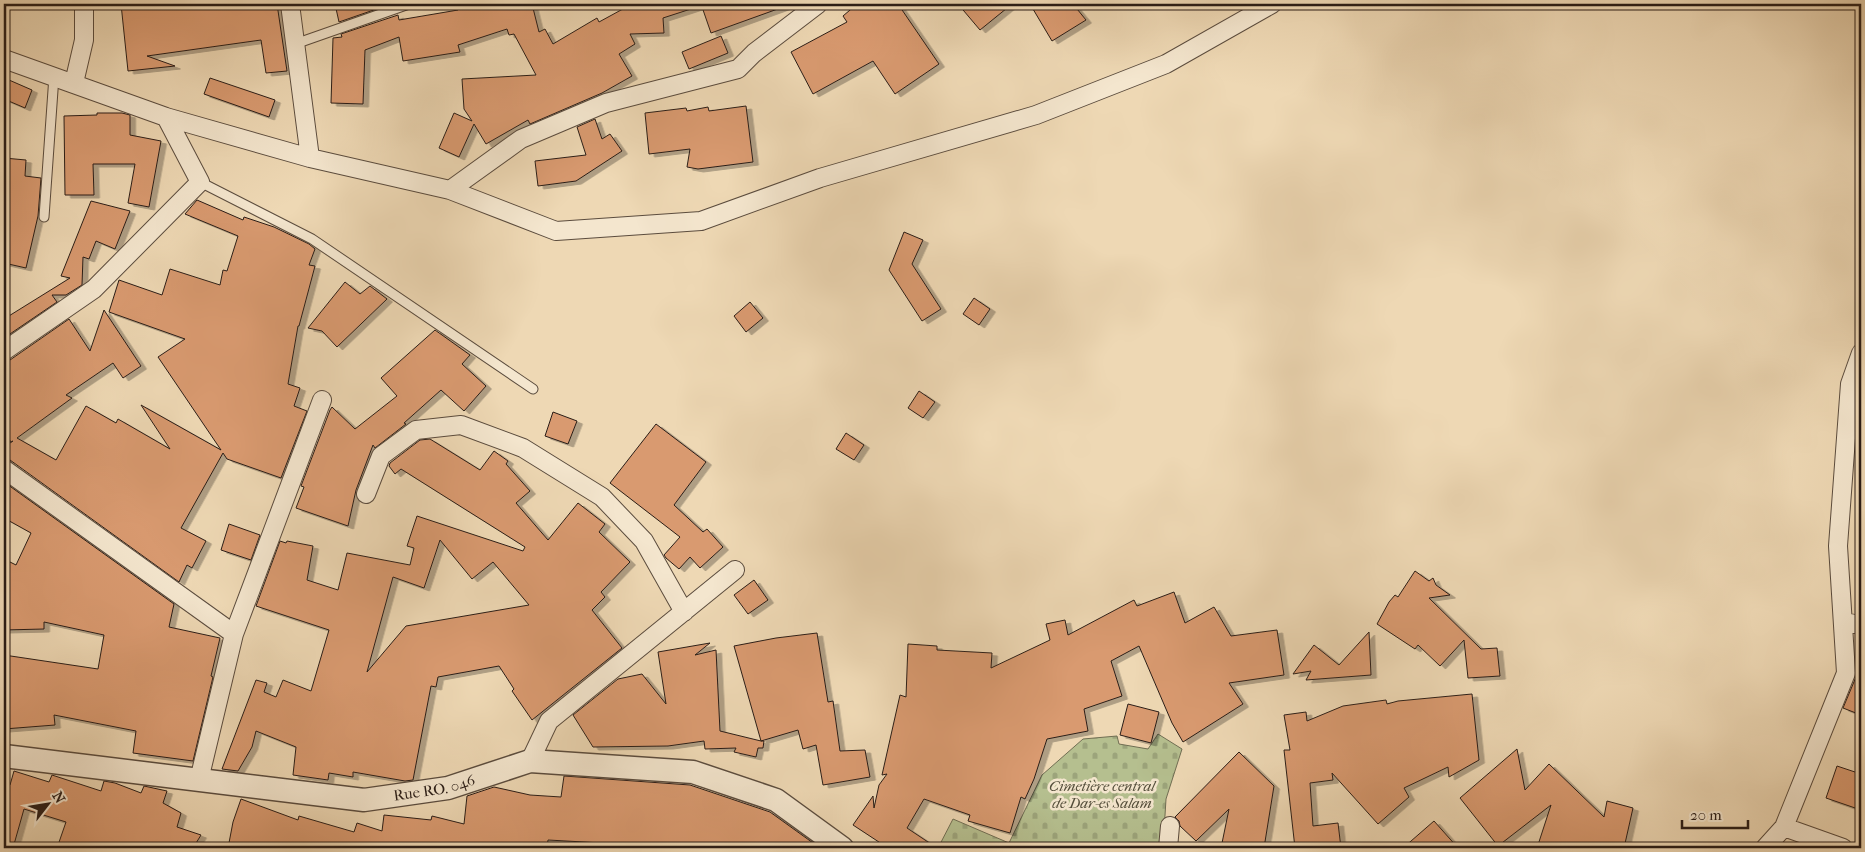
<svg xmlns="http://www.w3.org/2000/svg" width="1865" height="852" font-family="'IM FELL French Canon',serif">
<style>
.cemetery{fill:url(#cemetery-stones);stroke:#706e53}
.building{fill:#d99a70;stroke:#2a1d17;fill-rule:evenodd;filter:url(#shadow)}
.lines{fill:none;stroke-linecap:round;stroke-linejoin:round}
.service-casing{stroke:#5b4c3e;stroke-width:11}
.minor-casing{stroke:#5b4c3e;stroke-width:20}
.tertiary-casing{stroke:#5b4c3e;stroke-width:25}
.service{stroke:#f4e6ce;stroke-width:9}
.minor{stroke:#f4e6ce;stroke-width:18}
.tertiary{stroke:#f4e6ce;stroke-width:22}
.labels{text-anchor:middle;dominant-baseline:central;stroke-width:5;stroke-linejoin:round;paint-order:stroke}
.park-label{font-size:15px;font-style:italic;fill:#544e3b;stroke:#f4e6ce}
.street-label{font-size:15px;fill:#2a1d17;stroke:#f4e6ce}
</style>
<defs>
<pattern id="cemetery-stones" width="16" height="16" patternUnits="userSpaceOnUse" patternTransform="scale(1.25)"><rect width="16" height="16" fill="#b5bf8f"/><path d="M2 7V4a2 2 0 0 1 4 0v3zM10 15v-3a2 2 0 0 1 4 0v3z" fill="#9ca47b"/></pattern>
<filter id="shadow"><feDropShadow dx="5.5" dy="3" stdDeviation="0" flood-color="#0004"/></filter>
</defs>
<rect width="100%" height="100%" fill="#eed8b4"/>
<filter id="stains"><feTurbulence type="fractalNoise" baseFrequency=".004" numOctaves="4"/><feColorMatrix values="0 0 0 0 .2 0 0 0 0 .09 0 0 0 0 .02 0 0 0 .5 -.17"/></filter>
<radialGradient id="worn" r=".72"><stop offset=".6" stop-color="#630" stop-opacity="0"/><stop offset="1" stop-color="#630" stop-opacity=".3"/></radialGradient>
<path class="cemetery" d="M1158 734 1182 749 1166 799 1163 848H938L953 819 1009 843 1042 775 1083 739 1117 736 1119 744 1148 749Z"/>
<path class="building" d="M121 4H277L287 71 266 73 261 40 147 56 175 66 128 71Z
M335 4H391L339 22Z
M455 4H532L539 32 545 29 553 44 597 18 599 22 632 4H696L697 7 663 18 664 33 630 34 635 44 619 54 632 76 602 93 530 124 528 120 486 144 474 124 459 157 439 148 454 113 472 121 464 109 462 79 536 75 514 34 509 35 507 29 458 45 460 52 403 61 399 37 365 50 363 104 331 103 333 38 342 37 341 34 398 15 399 20 458 10Z
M701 4H786V6L711 33Z
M857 4H898L939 64 895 94 873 61 813 94 791 52 847 22 843 16Z
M958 4H1012L980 30Z
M1030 4H1073L1086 20 1052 41Z
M721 36 728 53 689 69 682 52Z
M210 78 275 100 269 117 204 94Z
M9 80 32 90 25 108 4 99V93Z
M746 106 753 162 698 169 687 167 690 149 649 154 645 113 686 108 687 111 708 107 709 111Z
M97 113H122L130 115V135L161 141 149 207 128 203 135 164H93L94 195H65L64 116 97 115Z
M595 119 602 139 610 134 622 151 576 181 538 186 535 161 586 155 577 127Z
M4 158 26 160 25 176 41 178 38 216 26 268 4 263Z
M197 200 243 220 244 217 274 227 309 244 315 249 309 265 315 266 299 326H298L288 384 300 388 294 406 307 411 281 478 227 459 223 453 181 528 206 541 192 568 187 565 179 582 10 460 4 459V447L13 441 11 442 4 432V361L10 360 69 319 90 351 104 310 141 366 123 378 113 363 66 395 72 398 17 438 56 460 86 406 116 423 118 419 170 449 141 405 221 450 158 357 185 339 109 312 119 280 162 295 170 269 220 285 223 270 227 271 238 236 185 214Z
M91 201 130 211 115 249 96 241 89 259 83 257 82 285 66 295H52L57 302 4 338V319L70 278 61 276Z
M904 232 923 240 912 264 941 309 922 321 889 270Z
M345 282 360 294 370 286 387 299 337 347 322 331 308 328Z
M974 298 990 309 979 325 963 314Z
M750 302 763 318 746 332 734 316Z
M435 330 470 355 462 364 486 386 464 411 441 390 404 423 406 424 375 448 373 445 356 490 348 526 296 508 304 487 301 486 330 410 332 407 355 429 397 396 381 378Z
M919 391 935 402 923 418 908 408Z
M553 412 577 421 568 444 545 436Z
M656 424 706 462 674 505 703 532 707 529 723 547 700 568 690 557 679 569 666 558 664 555 680 537 610 483Z
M846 433 864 445 854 460 836 449Z
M430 439 480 470 494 451 508 461 506 464 530 491 516 503 548 540 578 503 605 524 599 532 630 562 601 592 605 597 592 610 622 648 532 720 512 691 514 689 499 666 438 677 436 687 431 686 413 780 405 781 353 772V777L329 773 328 780 293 775 296 747 256 731 252 747 238 771 222 769 256 680 267 683 264 692 276 697 283 680 311 691 329 630 256 606 280 541 286 543 287 541 313 546 307 580 338 590 347 553 410 565 414 548 407 546 417 516 523 551 525 547 401 469 395 474 389 466 390 463 420 440ZM440 540 472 579 493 562 529 605 406 626 367 672 393 577 424 588Z
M4 482 174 604 169 627 220 638 211 676 213 677 193 761 133 753 136 731 54 715 55 725 4 729V655L98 669 104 635 44 622V629L4 630V559L16 565 31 533 4 518Z
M229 524 260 535 251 560 221 550Z
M1415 571 1429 581 1433 578 1436 585 1450 595 1429 598 1481 649 1497 648 1500 676 1468 678 1464 640 1440 666 1418 645 1415 649 1377 624 1389 602 1395 595 1398 597Z
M754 580 768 600 748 614 734 595Z
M1174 592 1185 623 1214 607 1231 636 1277 630 1284 675 1229 683 1243 704 1183 742 1172 723 1139 646 1111 661 1122 696 1084 709 1088 731 1047 739 1034 779 1025 799 1021 797 1010 833 968 821 970 815 924 799 907 828 937 848H888L853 825 873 796 874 808 879 785 887 774 882 775 900 695 906 697 908 644 937 646V650L992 653 991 668 1050 640 1046 624 1065 620 1068 635 1134 600 1137 606Z
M1369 632 1371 675 1306 680 1311 671 1293 674 1314 645 1339 665Z
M817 633 828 702 833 701 840 751 865 750 870 777 823 785 816 745 803 749 798 730 761 741H764L763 748H758L756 757 734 752 736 748 705 749 704 741 668 746 593 747 573 715 618 679 642 674 666 704 658 652 710 643 695 655 716 650 720 731 761 741 734 646 776 638Z
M1859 662H1861V715L1843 708 1856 677Z
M1472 694 1479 760 1449 777 1448 767 1404 788 1409 797 1378 824 1332 773 1333 780 1310 783 1313 826 1338 823 1341 848H1295L1284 750H1290L1284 715 1306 712 1307 721 1343 706 1386 700 1387 704 1398 701Z
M1128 704 1159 712 1151 743 1120 735Z
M1517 749 1525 790 1549 764 1604 817 1607 801 1633 808 1624 848H1537L1551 805 1498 846 1460 798Z
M1239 752 1274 786 1264 848H1221L1229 809 1196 841 1180 826 1179 821 1175 817Z
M1837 766 1861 774V810L1826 798Z
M14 771 49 782 52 775 101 791 104 781 115 783 141 793 144 786 167 791 163 803 181 813 177 827 201 835 193 848H57L66 822 24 809 13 848H4V783L10 785Z
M564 776 690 785 770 812 820 848H620V844L548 840 547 848H228L233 822 241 799 298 820 299 816 354 832 357 823 382 831 384 815 431 820 432 816 464 824 467 796 494 787 530 795 561 797Z
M1434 821 1458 848H1403Z"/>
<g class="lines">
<g class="service-casing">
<path id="service" d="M295 44 409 4
M200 182 312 239 533 389
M44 217 54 76"/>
</g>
<g class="minor-casing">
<path id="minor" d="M290 4 310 158
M4 59 166 117 310 158 450 190 556 231 701 221 820 178 1036 115 1166 64 1272 4
M74 83 84 40V4
M450 190 521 139 606 103 738 69 754 53 818 4
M4 351 94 289 200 182 166 117
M4 469 234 634
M366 494 381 456 416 430 461 425 523 448 602 497 644 541 684 612
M1843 622 1861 625
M530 761 549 721 735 570
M199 780 234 634 322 400
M1784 827 1843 848
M1168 848 1170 826
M1765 848 1784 827 1846 673 1838 546 1850 384 1861 353"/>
</g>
<g class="tertiary-casing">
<g id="tertiary">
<path id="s1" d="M4 756 364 800 448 788 530 761 693 772 776 800 842 848"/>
</g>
</g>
<use href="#service" class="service"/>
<use href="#minor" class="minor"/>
<use href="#tertiary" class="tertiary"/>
</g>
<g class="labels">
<g class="park-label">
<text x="1102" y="786">Cimetière central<tspan x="1102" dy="17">de Dar-es Salam</tspan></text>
</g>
<g class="street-label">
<text stroke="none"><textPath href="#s1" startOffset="434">Rue RO. 046</textPath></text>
</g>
</g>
<rect width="1865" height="852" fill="none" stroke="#eed8b4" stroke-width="20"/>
<rect x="5" y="5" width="1855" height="842" fill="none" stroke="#2a1d17" stroke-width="2.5"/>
<rect x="10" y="10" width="1845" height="832" fill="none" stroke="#2a1d17"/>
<g transform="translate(48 804) rotate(59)" stroke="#f4e6ce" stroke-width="4" paint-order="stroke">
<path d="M0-4L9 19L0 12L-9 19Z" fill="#2a1d17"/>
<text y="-8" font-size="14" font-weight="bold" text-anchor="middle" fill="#2a1d17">N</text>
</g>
<path d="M1682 820v8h66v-8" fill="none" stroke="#2a1d17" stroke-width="2.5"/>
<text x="1690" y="820" font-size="15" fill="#2a1d17" stroke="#f4e6ce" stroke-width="4" paint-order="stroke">20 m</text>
<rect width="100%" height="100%" filter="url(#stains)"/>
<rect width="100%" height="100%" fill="url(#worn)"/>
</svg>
